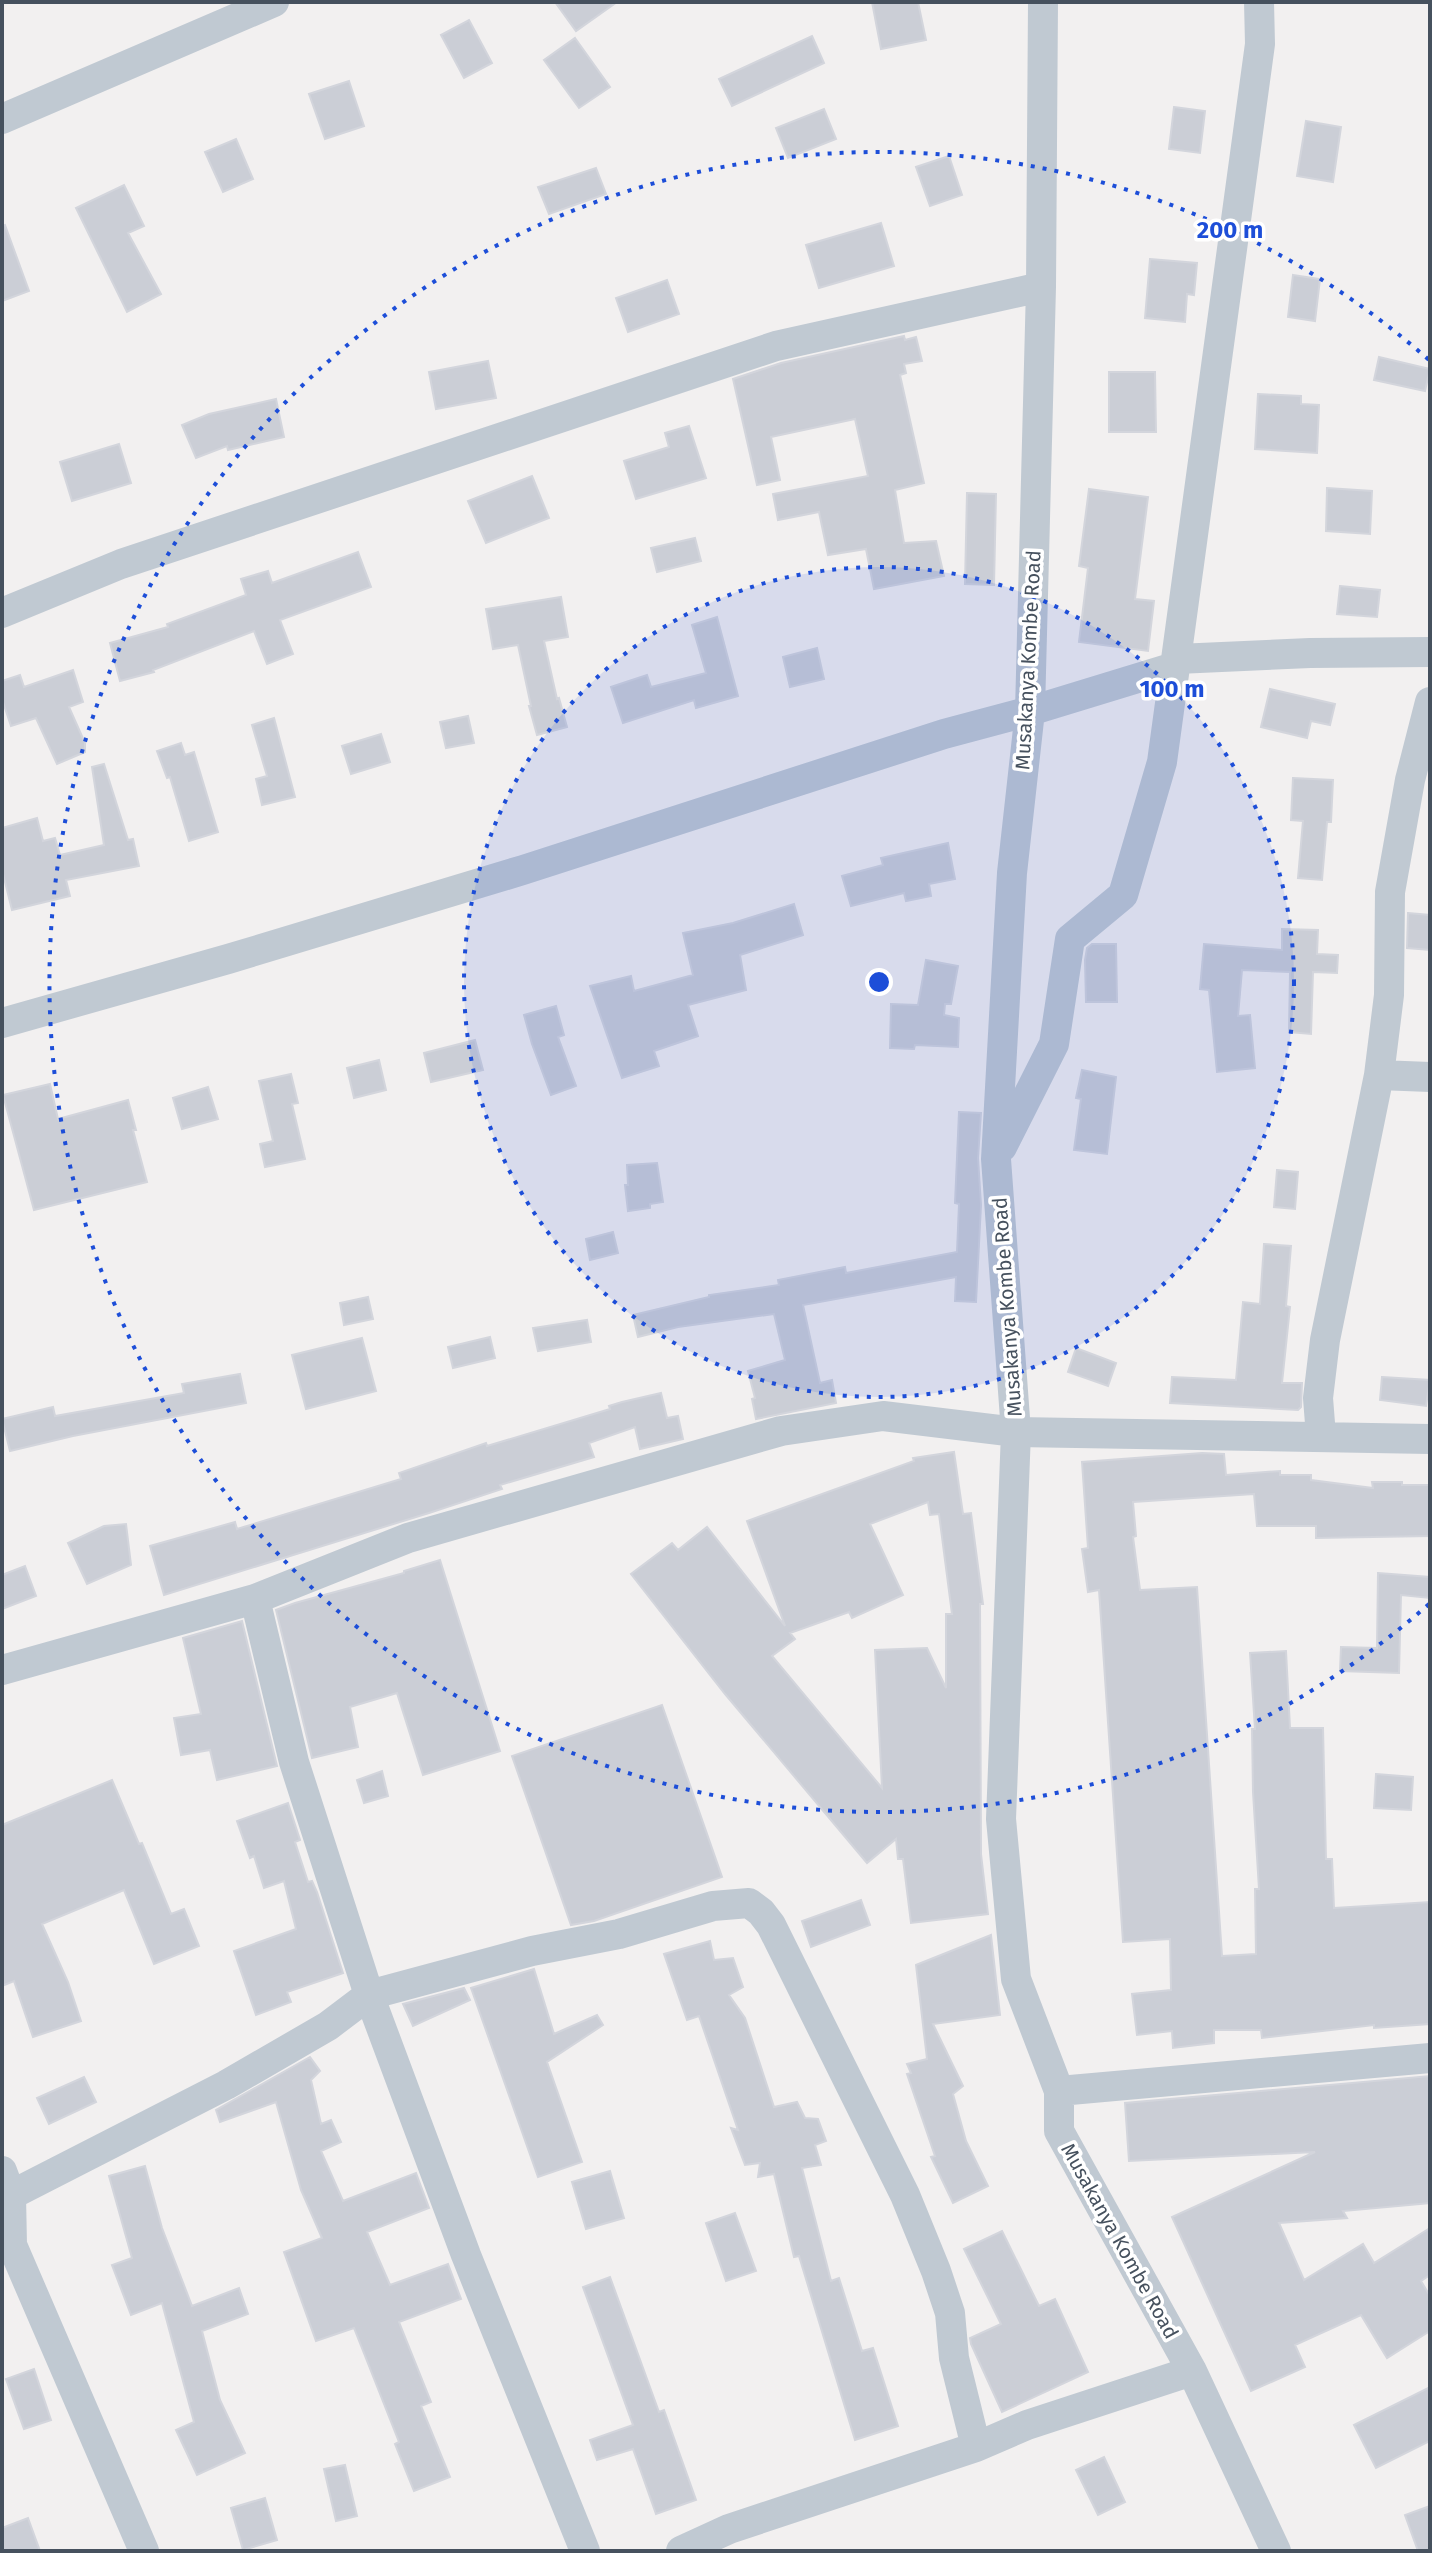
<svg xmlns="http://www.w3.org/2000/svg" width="1432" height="2553" font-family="'Fira Sans',sans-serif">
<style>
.building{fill:#cbced6;stroke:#d3d5dc;stroke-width:2;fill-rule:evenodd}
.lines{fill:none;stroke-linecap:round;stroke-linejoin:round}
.street{stroke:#c0c9d2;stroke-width:30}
.ring{fill:none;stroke:#1d4ed8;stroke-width:4;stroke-dasharray:4 8}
.labels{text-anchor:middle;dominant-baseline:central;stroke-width:7;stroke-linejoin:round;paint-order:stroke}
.street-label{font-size:20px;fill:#46515e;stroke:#fff}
.centre{fill:#1d4ed8;stroke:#fff;stroke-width:4}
.ring-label{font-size:24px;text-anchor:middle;font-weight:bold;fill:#1d4ed8;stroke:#fff;stroke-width:7;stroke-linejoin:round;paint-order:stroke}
</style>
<rect width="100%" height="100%" fill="#f2f0f0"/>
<path class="building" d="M555 2H617L576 31Z
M872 2H918L926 40 881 49Z
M469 20 492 63 464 78 441 35Z
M812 36 824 63 732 106 719 79Z
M575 38 610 87 579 108 544 60Z
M349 81 364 126 325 139 309 94Z
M1174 107 1205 111 1200 153 1169 149Z
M824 109 836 139 788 158 776 128Z
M1306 121 1341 127 1333 182 1297 176Z
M236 139 253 179 223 192 205 152Z
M949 156 962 195 930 206 916 167Z
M596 168 606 194 549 214 538 187Z
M124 185 144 226 128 233 161 294 127 312 76 208Z
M881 223 894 266 819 288 806 245Z
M5 225 29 291 2 301V226Z
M1150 259 1197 263 1194 295 1187 294 1185 322 1145 318Z
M1293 275 1320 279 1315 321 1288 317Z
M667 280 679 314 628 332 616 298Z
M904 336 905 340 916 337 922 361 904 364 906 373 900 375 924 483 895 490 904 543 936 541 944 576 874 589 866 549 828 555 819 512 778 520 773 494 868 476 855 419 771 437 780 480 757 485 733 379 781 363Z
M1379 357 1430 369 1425 391 1374 380Z
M488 361 496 398 436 409 429 372Z
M1109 372H1155L1156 432H1109Z
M1258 394 1301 396V404L1319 405 1317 453 1255 449Z
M276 399 284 437 228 450 227 446 196 458 182 425 209 414Z
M689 426 706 478 636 499 624 461 669 447 665 433Z
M119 444 131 483 72 501 60 462Z
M532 476 549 518 486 543 468 501Z
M1327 488 1372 491 1370 534 1326 531Z
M1089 489 1148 497 1135 599 1154 601 1148 651 1079 642 1088 568 1079 566Z
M967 493 996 494 994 585 965 584Z
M695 538 701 561 657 572 651 548Z
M358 552 371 587 280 620 293 654 267 664 254 631 153 670 154 672 120 681 110 643 168 627 167 624 246 595 241 579 268 571 272 583Z
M1340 586 1380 590 1377 617 1337 614Z
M561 597 568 637 544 641 557 699 559 698 567 727 537 735 529 706H531L518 645 493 649 486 609Z
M717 617 738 696 696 708 694 700 623 723 611 687 647 675 651 687 706 673 692 625Z
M817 648 824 679 790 687 783 657Z
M73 670 83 702 69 707 85 743V752L57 764 36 718 11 726 2 699V681L20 675 24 687Z
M1270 689 1335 704 1330 725 1311 721 1307 738 1261 727Z
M468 716 474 743 446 748 440 722Z
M274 718 295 797 262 805 256 779 267 776 252 725Z
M381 734 390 762 351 774 342 746Z
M181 743 185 755 194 752 218 832 189 841 170 777 167 778 157 751Z
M104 764 128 840 133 839 139 866 66 880 70 896 12 910 2 870V828L37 818 43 841 55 838 60 855 104 845 92 767Z
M1293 778 1333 780 1331 822H1327L1322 880 1298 878 1303 821 1291 820Z
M948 843 955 879 929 884 931 896 906 901 904 893 851 906 842 876 883 865 881 858Z
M794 904 803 935 740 955 746 990 688 1005 698 1036 654 1051 659 1066 622 1078 590 986 631 976 634 991 693 975 683 933 733 923Z
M1408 913 1430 915V950L1407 948Z
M1282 929 1318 930 1317 954 1338 955 1337 973 1313 972 1311 1034 1289 1032 1290 972 1242 970 1238 1016 1250 1015 1255 1068 1217 1072 1209 990 1200 989 1204 944 1282 950Z
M1092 944H1116L1117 1002H1086L1085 960 1087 948Z
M926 960 958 966 951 1004H945L944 1015 959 1018 958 1047 915 1045 914 1049 890 1048 891 1004 918 1005Z
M556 1006 564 1035 558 1037 576 1086 551 1095 532 1044 524 1015Z
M475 1040 483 1070 431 1082 424 1053Z
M379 1060 386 1090 354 1098 347 1068Z
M1082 1070 1116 1077 1107 1154 1074 1150 1081 1099 1076 1098Z
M291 1074 298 1103 292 1104 305 1159 265 1167 260 1144 273 1141 259 1081Z
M50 1084 58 1119 128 1100 136 1130H133L147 1182 34 1210 3 1095Z
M208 1087 218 1119 182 1129 173 1098Z
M959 1112 981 1113 978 1158 981 1205 976 1302 955 1301 956 1277 803 1305 820 1383 832 1380 836 1403 756 1419 752 1399 755 1398 748 1371 785 1360 774 1314 678 1327 638 1337 633 1315 709 1297V1295L779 1285 778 1280 845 1267 846 1273 957 1252 959 1204 955 1203Z
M657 1163 663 1202 650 1204V1208L628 1211 625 1185H628L627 1165Z
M1277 1170 1298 1172 1295 1209 1274 1207Z
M613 1232 618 1253 590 1260 586 1239Z
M1264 1244 1291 1246 1286 1306 1290 1307 1282 1383H1302L1301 1407 1298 1410 1170 1403 1172 1377 1236 1380 1243 1302 1260 1304Z
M368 1297 373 1319 344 1325 340 1303Z
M587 1320 591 1342 538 1351 533 1328Z
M490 1337 495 1358 453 1368 448 1347Z
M362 1338 376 1391 306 1409 292 1355Z
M1076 1348 1116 1363 1108 1386 1068 1372Z
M240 1374 246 1403 73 1436 10 1451 2 1419 53 1407 55 1416 184 1393 182 1384Z
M1382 1377 1430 1380 1426 1406 1380 1400Z
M661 1393 667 1418 678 1416 683 1439 640 1449 635 1427 589 1443 594 1457 500 1485 502 1489 429 1513 164 1595 150 1546 235 1522 237 1529 401 1479 399 1473 486 1443 487 1446 610 1409 609 1406 622 1402Z
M954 1452 963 1514 971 1513 983 1604H980L981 1854 988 1914 911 1923 903 1859H898L896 1839 867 1863 725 1694 631 1574 672 1543 678 1550 707 1527 785 1626 747 1521 914 1461 913 1458ZM928 1502 930 1515 939 1514 952 1614H946V1688L927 1648 875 1650 882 1788 772 1656 795 1639 790 1633 849 1612 852 1618 903 1595 870 1524Z
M1202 1453 1224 1454 1226 1475 1280 1471V1475H1311V1480L1373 1488 1372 1482H1402V1485H1430V1536L1316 1538V1526H1257L1254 1494 1133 1502 1136 1536 1133 1537 1140 1590 1197 1587 1222 1956 1256 1954 1255 1889H1259L1253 1792 1252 1729H1255L1250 1653 1286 1651 1290 1728H1323L1326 1859H1332L1334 1908 1430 1902V2024L1374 2028V2025L1262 2038 1261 2030H1214V2043L1173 2048 1172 2031 1137 2035 1132 1994 1171 1990 1170 1939 1123 1942 1099 1590 1088 1592 1082 1549 1088 1548 1082 1462Z
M126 1524 131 1565 87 1584 68 1543 104 1526Z
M440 1560 500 1751 423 1775 397 1693 350 1707 358 1747 312 1758 276 1610 295 1603 404 1573V1571Z
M25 1566 36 1596 2 1609V1575Z
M1378 1573 1430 1577V1598L1401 1595 1399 1673 1340 1671 1341 1647 1377 1648Z
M242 1621 277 1766 217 1780 210 1750 181 1755 174 1718 201 1714 183 1638Z
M662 1705 722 1877 594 1921 571 1925 512 1756Z
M382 1771 388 1796 364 1803 357 1780Z
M1376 1774 1413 1777 1411 1810 1374 1808Z
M112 1780 139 1844 142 1843 171 1914 184 1909 199 1946 154 1964 124 1890 42 1924 68 1982 81 2021 33 2037 14 1981 2 1986V1825Z
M288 1803 300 1840 295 1842 308 1882 312 1881 317 1892 343 1973 287 1992 291 2002 256 2015 234 1951 296 1929 284 1881 264 1888 254 1856 250 1858 237 1821Z
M861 1900 870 1925 811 1947 802 1921Z
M991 1935 1000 2015 933 2024 963 2086 953 2094 966 2141 988 2186 953 2203 931 2157 935 2156 907 2074 911 2073 907 2064 927 2059 916 1965Z
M710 1941 714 1960 733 1958 743 1987 729 1995 745 2018 774 2107 797 2102 805 2118 818 2119 826 2141 815 2145 821 2165 802 2168 831 2281 839 2278 862 2351 873 2348 898 2426 855 2440 799 2256 794 2257 774 2174 758 2177 760 2163 745 2165 731 2128 738 2130 699 2016 687 2020 664 1954Z
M534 1969 554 2034 597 2015 603 2025 547 2062 582 2162 538 2177 471 1988Z
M464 1988 470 2000 413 2026 403 2004Z
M310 2057 320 2071 311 2080 321 2124 331 2120 341 2142 321 2151 343 2201 416 2173 429 2208 367 2232 390 2285 448 2264 461 2299 399 2322 431 2402 421 2406 450 2477 414 2491 395 2444 399 2442 354 2328 316 2341 284 2252 322 2238 301 2190 276 2102 220 2122 216 2110Z
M1430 2076V2203L1343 2211 1347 2218 1279 2223 1304 2280 1363 2244 1374 2263 1430 2228V2275L1421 2281 1430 2296V2331L1387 2358 1361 2315 1295 2345 1305 2367 1251 2391 1172 2217 1315 2152 1129 2161 1125 2103Z
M84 2077 96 2102 49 2124 37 2098Z
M145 2166 162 2228 192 2306 239 2288 248 2314 202 2331 220 2400 245 2453 197 2475 176 2430 194 2422 162 2303 131 2315 112 2265 132 2258 109 2176Z
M610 2171 624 2218 586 2229 572 2182Z
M735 2213 756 2271 726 2281 706 2223Z
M1002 2231 1039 2306 1055 2299 1088 2372 1002 2412 971 2344 970 2338 1001 2324 964 2249Z
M610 2277 659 2412 664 2410 696 2500 656 2514 633 2449 597 2460 590 2440 633 2425 583 2287Z
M34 2369 51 2420 24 2429 6 2379Z
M1430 2387V2441L1376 2468 1354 2425Z
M1104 2457 1125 2502 1098 2515 1076 2470Z
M345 2465 357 2516 336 2521 324 2469Z
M265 2498 277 2540 243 2550 231 2508Z
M1430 2506V2551H1418L1405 2515Z
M28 2518 40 2551H2V2528Z"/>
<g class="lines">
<path class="street" d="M1043 2 1041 287 1030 711 1012 873 996 1159 1016 1432 1001 1819 1016 1979 1059 2091V2131L1192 2371 1276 2551
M2 119 274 2
M2 613 121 564 776 346 1041 287
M2 1023 228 959 523 870 944 734 1030 711 1174 667 1177 659 1310 653 1430 652
M1379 1075 1430 1077
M1002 1147 1054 1044 1070 939 1123 895 1162 762 1260 44 1259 2
M1321 1436 1318 1398 1325 1340 1379 1075 1389 995 1390 892 1410 780 1430 702
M255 1599 294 1762 369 1995 466 2255 585 2551
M2 1670 255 1599 408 1538 781 1431 883 1416 1016 1432 1430 1439
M1059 2091 1430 2058
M2 2171 11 2195 12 2245 144 2551
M2 2197 11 2195 226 2085 328 2026 369 1995 532 1951 619 1934 713 1906 749 1903 761 1912 771 1925 905 2195 936 2271 950 2313 954 2358 976 2447
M681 2551 729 2529 976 2447 1027 2425 1192 2371"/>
</g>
<circle cx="879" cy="982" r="415" fill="#1d4ed8" fill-opacity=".12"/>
<g class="ring">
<circle cx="879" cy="982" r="415"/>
<path d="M1429 1604A830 830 0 1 1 1429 360"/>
</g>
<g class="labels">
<g class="street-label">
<text transform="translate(1028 660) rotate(-87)">Musakanya Kombe Road</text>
<text transform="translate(1007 1307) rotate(-94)">Musakanya Kombe Road</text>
<text transform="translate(1120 2241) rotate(61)">Musakanya Kombe Road</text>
</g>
</g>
<circle cx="879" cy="982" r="12" class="centre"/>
<g class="ring-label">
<text x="1230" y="238">200 m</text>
<text x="1172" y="697">100 m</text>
</g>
<rect width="1432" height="2553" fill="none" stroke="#46515e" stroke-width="8"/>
</svg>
